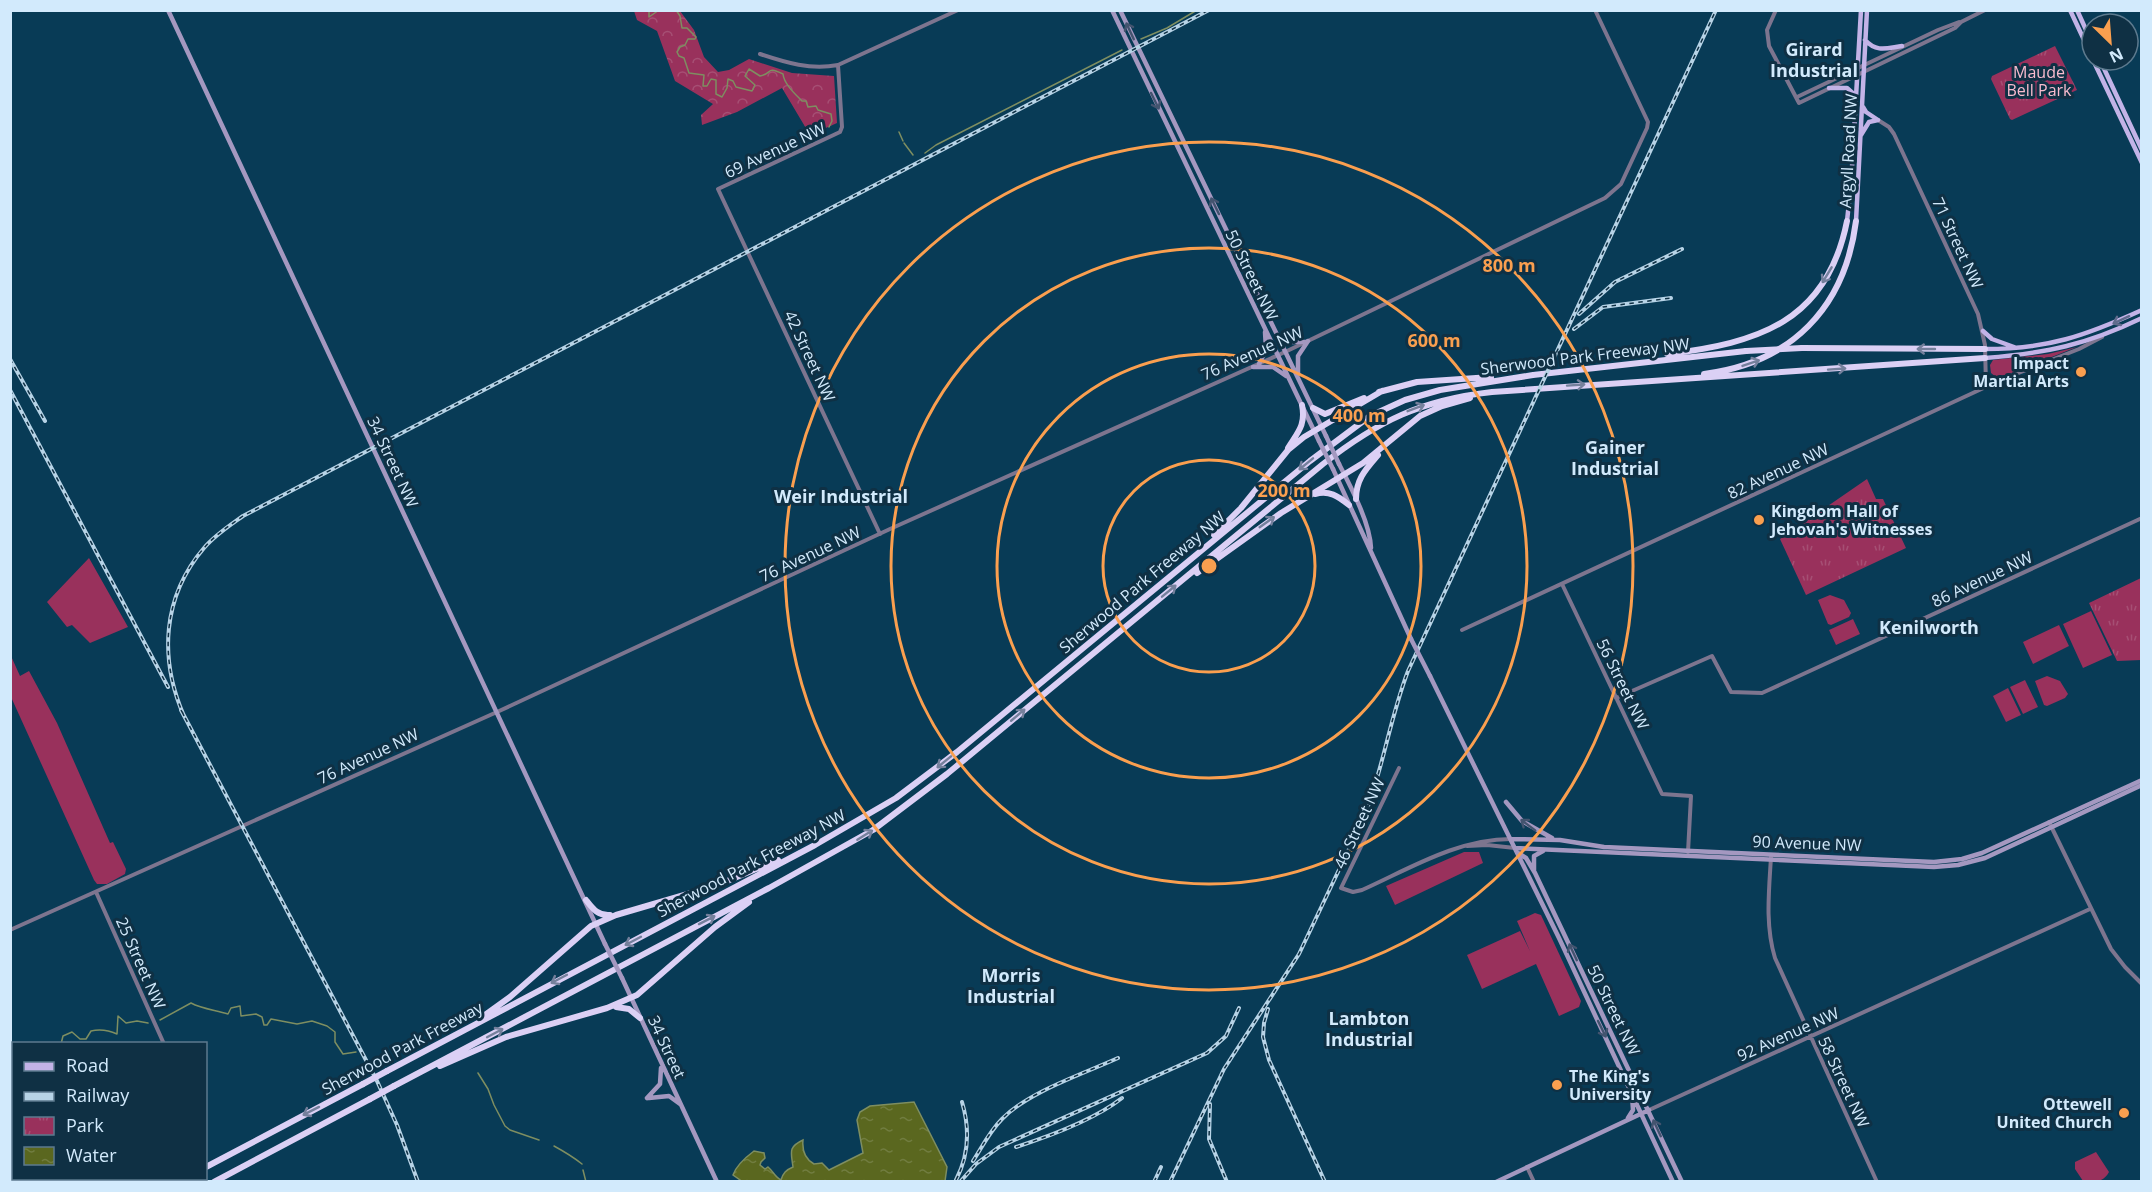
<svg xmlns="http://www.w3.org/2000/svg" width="2152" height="1192" font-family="'Open Sans',sans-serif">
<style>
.grass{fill:#99315c}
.forest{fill:url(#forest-crowns)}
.park{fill:url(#park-tufts)}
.water{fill:url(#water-ripples);stroke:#7e8e61;stroke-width:1.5}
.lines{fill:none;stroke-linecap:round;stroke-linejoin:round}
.stream{stroke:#7e8e61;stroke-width:1.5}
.tertiary{stroke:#7d758f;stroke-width:4}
.secondary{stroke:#a498c0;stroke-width:4.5}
.primary{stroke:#c3b3e7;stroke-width:4.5}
.motorway{stroke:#dbd0f5;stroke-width:6}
.rail-casing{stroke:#b7d3e6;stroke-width:4}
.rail{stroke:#0f3044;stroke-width:1.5;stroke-dasharray:4.5;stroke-linecap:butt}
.secondary-bridge{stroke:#a498c0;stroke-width:4.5}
.motorway-bridge{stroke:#dbd0f5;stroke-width:6}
.oneway{stroke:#43546f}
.oneway2{stroke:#75809c}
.oneway3{stroke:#606b8d}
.ring{fill:none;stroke:#fa9f4f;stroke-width:3}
.poi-dot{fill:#fa9f4f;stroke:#0f3044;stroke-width:2}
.labels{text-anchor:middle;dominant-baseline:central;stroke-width:6;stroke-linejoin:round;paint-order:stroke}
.park-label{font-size:16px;fill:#f9bbce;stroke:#0f3044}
.street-label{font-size:16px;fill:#d2eafc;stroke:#0f3044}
.poi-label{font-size:16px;font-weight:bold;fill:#d2eafc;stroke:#0f3044;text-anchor:end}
.neighbourhood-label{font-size:18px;font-weight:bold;fill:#d2eafc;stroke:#0f3044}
.centre{fill:#fa9f4f;stroke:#0f3044;stroke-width:3}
.ring-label{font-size:18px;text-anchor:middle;font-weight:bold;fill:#fa9f4f;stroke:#0f3044;stroke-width:6;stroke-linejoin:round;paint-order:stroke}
</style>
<defs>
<pattern id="forest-crowns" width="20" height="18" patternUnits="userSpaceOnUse" patternTransform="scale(1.5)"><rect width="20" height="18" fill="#99315c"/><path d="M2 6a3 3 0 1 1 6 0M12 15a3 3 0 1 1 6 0" fill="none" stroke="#a64f74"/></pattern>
<pattern id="park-tufts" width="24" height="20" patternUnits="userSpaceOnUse" patternTransform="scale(1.5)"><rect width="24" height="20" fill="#99315c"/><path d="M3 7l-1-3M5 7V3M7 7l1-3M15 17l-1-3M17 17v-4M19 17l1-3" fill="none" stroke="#a64f74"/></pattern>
<pattern id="water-ripples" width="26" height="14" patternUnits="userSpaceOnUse" patternTransform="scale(1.5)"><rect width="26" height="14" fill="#5a671f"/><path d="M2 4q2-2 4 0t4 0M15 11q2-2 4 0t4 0" fill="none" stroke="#717d40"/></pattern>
</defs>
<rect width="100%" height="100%" fill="#083b56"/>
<path class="grass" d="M2077 347 2009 374 1996 377 1991 373 1990 365 1993 360 2048 354Z
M89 558 128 627 90 643 72 625 67 627 47 602Z
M1830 595 1844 600 1851 613 1849 617 1831 625 1828 624 1818 600Z
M2091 611 2112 655 2083 668 2063 624Z
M1853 619 1860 634 1836 645 1829 630Z
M2059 625 2069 646 2033 664 2023 642Z
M11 656 20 676 29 671 57 723 110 843 113 842 126 869 125 874 107 884H97L94 880 11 697Z
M2047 676 2060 681 2068 694 2065 698 2047 706 2044 705 2035 681Z
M2025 680 2038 707 2023 714 2010 687Z
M2008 688 2021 715 2006 722 1993 696Z
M1464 852H1479L1483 863 1395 905 1386 886Z
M1535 913 1541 915 1581 1001 1579 1007 1559 1016 1536 964 1482 989 1467 955 1520 931 1530 951 1517 921Z
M2096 1152 2109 1172C2103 1183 2094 1182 2083 1181L2075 1169V1162Z"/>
<path class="forest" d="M634 11H680L694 30 704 57 718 72 729 70 749 59 792 73 834 76 837 123 810 135 782 88 737 112 702 125 701 115 713 104 675 81 657 31 637 20Z"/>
<path class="park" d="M2055 46 2077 90 2012 120 2010 119 1991 79 1992 76Z
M1867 479 1876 499H1883L1906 548 1806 595 1780 539Z
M2141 578V660L2117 661 2089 603Z"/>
<path class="water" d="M914 1102 947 1167 945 1181 743 1182 733 1175C736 1166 746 1157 754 1151L764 1153 765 1158 761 1162 760 1165 765 1169 768 1167C773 1171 775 1177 781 1180 783 1173 786 1170 793 1167 791 1152 788 1147 803 1140 802 1150 805 1159 814 1164L822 1163 829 1170 863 1153 857 1120 860 1112 870 1106Z"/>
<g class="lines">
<path class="stream" d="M649 10V17L659 10
M676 10 680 16 682 28H687L696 37 695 39H688L685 45 680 47 677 52 679 56 684 58 689 73 704 75 703 86H707L711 79 716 80V94L722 97 727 88 728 79 733 81 736 87 752 91 755 85 745 76 749 69 760 76C774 73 765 66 783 74 784 84 795 94 802 101H806L808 107 816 106 818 110 831 114 832 121 829 127
M1141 39 1167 28 1197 10
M899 132 903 141
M904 143 913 155
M925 153 936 145 1122 50
M160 1020 191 1003C202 1009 215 1010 228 1014L231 1008 240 1006 241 1016 256 1014 262 1017 264 1025H267L271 1019 297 1024 312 1021 327 1026 335 1032V1042L343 1054 356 1052
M61 1044 63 1036 72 1032 80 1039H86L91 1031C100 1029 108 1030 117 1034L118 1016 126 1023 137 1021 148 1023
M478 1073 488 1089 494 1105 505 1126 510 1130 539 1140
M10 1141 14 1139
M554 1146C565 1152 572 1156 582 1164
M583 1170 586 1182"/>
<path class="tertiary" d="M1776 10 1767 30 1769 46 1799 103 1955 28 1961 22 1985 10
M760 54C787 63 810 70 838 65L958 10
M838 65 842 127 840 132 718 189 880 534
M1797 97 1938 30 1959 22
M1878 120 1889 127 1894 134 1978 314 1985 345 1986 387
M1562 584 1662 794 1691 796 1688 852
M1462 630 2003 379 2079 349 2102 337
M1616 698 1712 656 1731 692 1762 693 2142 518
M1399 768 1341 888 1353 892 1362 890C1409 869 1457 839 1511 839
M2049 822 2111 949 2125 967 2142 984
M1467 846 1487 845 1515 848
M1771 857C1769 891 1765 925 1775 958L1877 1182
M96 892 164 1044
M10 930 497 712 890 529 1285 352 1605 198 1621 184 1647 128 1648 122 1595 10
M1649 1110 2090 909
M1527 1167 1534 1182
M31 1182 38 1178"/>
<path class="secondary" d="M168 10 605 944
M1112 10 1319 441
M1120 10 1326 436
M1279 336 1289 342H1306
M1259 364 1266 350 1265 332
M1253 367H1273L1286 376
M1298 374V356L1308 341
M1339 464C1351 487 1370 523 1371 548
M1333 469 1411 639
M1430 676 1559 938 1673 1182
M1506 802 1522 821 1552 838
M1511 839 1560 840 1604 847 1934 862 1962 859 1982 853 2142 780
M1515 848 1934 867 1958 865 1985 858 2142 785
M1518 853 1526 858 1535 873 1682 1182
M1534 870V856L1543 851
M622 978 717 1182
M647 1098 660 1084 661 1068
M649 1098 669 1096 680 1104
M1628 1118 1633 1110 1632 1095
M1496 1182 1649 1110"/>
<path class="primary" d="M2070 10 2092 57
M2077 10 2092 43
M1865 40C1877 53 1887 48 1902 46
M2093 60 2142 163
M2100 60 2142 150
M1829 88H1847L1856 96
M1863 107 1866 112 1878 120
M1861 135 1869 122 1878 120
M1847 221 1851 184 1861 10
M1856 221 1867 10
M1983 331 1992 339 2014 347
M1985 349C2048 349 2085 336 2142 310
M1985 358C2047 353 2086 345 2142 318"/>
<path class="motorway" d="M1802 348 1985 349
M1667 354C1758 343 1827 322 1847 221
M1704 374C1791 363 1845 308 1856 221
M1379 392 1417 382 1491 377
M1313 408 1325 414 1364 398
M1288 448C1298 432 1306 425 1302 405
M1315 494C1329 490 1338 496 1349 505
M1356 499C1356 479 1366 469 1378 455
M1214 535 1241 508 1288 450 1304 437 1382 391
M1197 573 1281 513 1363 463 1420 416 1442 406 1470 398
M586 900C593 909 598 916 610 915
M616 1007 629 1009 640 1018
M485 1015 510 997 591 926 616 915 715 886 778 860
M440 1066 506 1037 607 1008 637 995 715 927 749 902
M387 1071 815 845 896 798 957 752 1310 461 1370 416 1405 400 1440 390 1533 375 1746 351
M394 1086 769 888 873 830 947 774 1323 464C1378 421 1421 400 1492 392L1985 358
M206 1167 363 1084
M179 1182 185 1178
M214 1182 370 1099"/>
<g class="rail-casing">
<path id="rail" d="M1579 314 1615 282 1682 249
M1574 329 1603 307 1671 298
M10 359 45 421
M10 390 168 687
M181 710 377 1081 397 1125 418 1182
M184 716C159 659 162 597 204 548 215 535 229 526 243 516L1209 10
M1268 1009 1264 1023 1263 1037 1269 1060 1325 1182
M1210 1104 1209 1139 1227 1182
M1016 1147C1050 1136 1094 1120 1122 1098
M973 1161C982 1147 990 1131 1002 1119 1028 1092 1083 1074 1118 1058
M956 1180C969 1155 970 1129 962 1102
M960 1182 976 1164 999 1147 1207 1053 1226 1036 1239 1008
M1154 1182 1161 1167
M1170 1182 1224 1069 1299 954 1365 815C1383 768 1390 718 1408 671L1716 10"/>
</g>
<use href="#rail" class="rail"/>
<path class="secondary-bridge" d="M1326 436 1339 464
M1319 441 1333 469
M1411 639 1430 676
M605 944 622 978"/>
<path class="motorway-bridge" d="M1746 351 1802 348
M363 1084 387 1071
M370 1099 394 1086"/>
</g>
<defs><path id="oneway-shaft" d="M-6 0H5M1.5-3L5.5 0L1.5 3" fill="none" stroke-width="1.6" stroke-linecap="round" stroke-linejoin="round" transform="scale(1.5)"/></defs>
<g class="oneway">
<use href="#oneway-shaft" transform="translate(1130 31) rotate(-115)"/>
<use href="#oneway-shaft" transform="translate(1155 101) rotate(64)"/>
<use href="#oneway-shaft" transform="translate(1215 206) rotate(-116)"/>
<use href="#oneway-shaft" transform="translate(1528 825) rotate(-143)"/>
<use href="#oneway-shaft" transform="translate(1573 952) rotate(-115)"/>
<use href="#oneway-shaft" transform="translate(1602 1029) rotate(64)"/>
<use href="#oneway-shaft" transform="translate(1657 1128) rotate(-115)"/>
</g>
<g class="oneway2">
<use href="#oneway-shaft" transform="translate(1827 275) rotate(121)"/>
<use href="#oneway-shaft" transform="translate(1926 349) rotate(-180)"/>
<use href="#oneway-shaft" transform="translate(1751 363) rotate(-19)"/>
<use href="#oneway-shaft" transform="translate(1837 369) rotate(-4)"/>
<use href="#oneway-shaft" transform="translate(1576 385) rotate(-4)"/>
<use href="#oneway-shaft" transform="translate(1416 408) rotate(-21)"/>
<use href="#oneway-shaft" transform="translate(1306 464) rotate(141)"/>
<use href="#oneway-shaft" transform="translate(1267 522) rotate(-35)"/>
<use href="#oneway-shaft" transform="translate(1169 591) rotate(-39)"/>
<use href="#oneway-shaft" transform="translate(1018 715) rotate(-40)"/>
<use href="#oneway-shaft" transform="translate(944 762) rotate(141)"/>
<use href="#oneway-shaft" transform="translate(865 835) rotate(-32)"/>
<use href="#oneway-shaft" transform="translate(707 920) rotate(-27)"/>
<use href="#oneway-shaft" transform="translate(633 941) rotate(152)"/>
<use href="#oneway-shaft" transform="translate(559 979) rotate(152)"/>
<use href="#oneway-shaft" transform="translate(495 1033) rotate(-28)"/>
<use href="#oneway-shaft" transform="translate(311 1111) rotate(153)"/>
</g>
<use class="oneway3" href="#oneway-shaft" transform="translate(2121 320) rotate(155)"/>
<g class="ring">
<circle cx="1209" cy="566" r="106"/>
<circle cx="1209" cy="566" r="212"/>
<circle cx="1209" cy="566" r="318"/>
<circle cx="1209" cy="566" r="424"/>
</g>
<g class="poi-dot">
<circle cx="2081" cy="372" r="6"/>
<circle cx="1759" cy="520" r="6"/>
<circle cx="1557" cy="1085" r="6"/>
<circle cx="2124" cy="1113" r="6"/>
</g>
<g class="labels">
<g class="park-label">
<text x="2039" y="72">Maude<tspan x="2039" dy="18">Bell Park</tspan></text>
</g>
<g class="street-label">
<text transform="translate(775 150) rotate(-25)">69 Avenue NW</text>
<text transform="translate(1848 151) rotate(-87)">Argyll Road NW</text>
<text transform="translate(1958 243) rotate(65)">71 Street NW</text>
<text transform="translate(1252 275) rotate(64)">50 Street NW</text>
<text transform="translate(1252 353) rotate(-24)">76 Avenue NW</text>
<text transform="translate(810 356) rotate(65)">42 Street NW</text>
<text transform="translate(1585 356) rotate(-7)">Sherwood Park Freeway NW</text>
<text transform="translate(393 462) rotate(65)">34 Street NW</text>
<text transform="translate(1778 471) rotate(-25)">82 Avenue NW</text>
<text transform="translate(810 554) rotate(-25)">76 Avenue NW</text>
<text transform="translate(1982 579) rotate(-25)">86 Avenue NW</text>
<text transform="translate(1142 582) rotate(-40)">Sherwood Park Freeway NW</text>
<text transform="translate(1623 684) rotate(64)">56 Street NW</text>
<text transform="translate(368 756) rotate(-25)">76 Avenue NW</text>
<text transform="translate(1359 823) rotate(-65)">46 Street NW</text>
<text transform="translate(1807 843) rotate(2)">90 Avenue NW</text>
<text transform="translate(751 863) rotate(-28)">Sherwood Park Freeway NW</text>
<text transform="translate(141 963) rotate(66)">25 Street NW</text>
<text transform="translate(1614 1010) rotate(64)">50 Street NW</text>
<text transform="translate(1788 1034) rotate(-24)">92 Avenue NW</text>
<text transform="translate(667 1047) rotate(65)">34 Street</text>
<text transform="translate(402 1048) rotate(-28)">Sherwood Park Freeway</text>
<text transform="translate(1844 1082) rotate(65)">58 Street NW</text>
</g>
<g class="poi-label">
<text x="2069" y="363">Impact<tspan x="2069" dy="18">Martial Arts</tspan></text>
<text x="1771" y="511" text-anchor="start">Kingdom Hall of<tspan x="1771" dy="18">Jehovah's Witnesses</tspan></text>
<text x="1569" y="1076" text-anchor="start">The King's<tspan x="1569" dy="18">University</tspan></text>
<text x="2112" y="1104">Ottewell<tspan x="2112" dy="18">United Church</tspan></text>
</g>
<g class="neighbourhood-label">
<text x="1814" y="49">Girard<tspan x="1814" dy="21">Industrial</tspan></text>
<text x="1615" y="447">Gainer<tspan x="1615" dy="21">Industrial</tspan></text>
<text x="841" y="496">Weir Industrial</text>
<text x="1929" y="627">Kenilworth</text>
<text x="1011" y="975">Morris<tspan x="1011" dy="21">Industrial</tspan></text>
<text x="1369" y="1018">Lambton<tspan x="1369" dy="21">Industrial</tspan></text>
</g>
</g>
<circle cx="1209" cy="566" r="9" class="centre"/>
<g class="ring-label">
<text x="1509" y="272">800 m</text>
<text x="1434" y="347">600 m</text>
<text x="1359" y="422">400 m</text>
<text x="1284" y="497">200 m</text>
</g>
<rect width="2152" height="1192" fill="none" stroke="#d2eafc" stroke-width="24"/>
<rect x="12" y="1042" width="195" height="138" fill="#0f3044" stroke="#5d7a8e" stroke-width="1.5"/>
<rect x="24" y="1062" width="30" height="9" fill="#c3b3e7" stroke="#5d7a8e" stroke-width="1.5"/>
<text x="66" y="1072" font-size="18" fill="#d2eafc">Road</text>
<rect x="24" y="1092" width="30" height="9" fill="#b7d3e6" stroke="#5d7a8e" stroke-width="1.5"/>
<text x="66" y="1102" font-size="18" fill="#d2eafc">Railway</text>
<rect x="24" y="1117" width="30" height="18" fill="url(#park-tufts)" stroke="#5d7a8e" stroke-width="1.5"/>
<text x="66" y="1132" font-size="18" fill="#d2eafc">Park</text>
<rect x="24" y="1147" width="30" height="18" fill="url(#water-ripples)" stroke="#5d7a8e" stroke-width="1.5"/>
<text x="66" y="1162" font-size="18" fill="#d2eafc">Water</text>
<g transform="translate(2110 42) rotate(155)"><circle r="28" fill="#0f3044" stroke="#5d7a8e" stroke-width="1.5"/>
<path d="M0-4.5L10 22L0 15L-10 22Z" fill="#fa9f4f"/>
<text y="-9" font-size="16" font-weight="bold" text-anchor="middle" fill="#d2eafc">N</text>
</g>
</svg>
